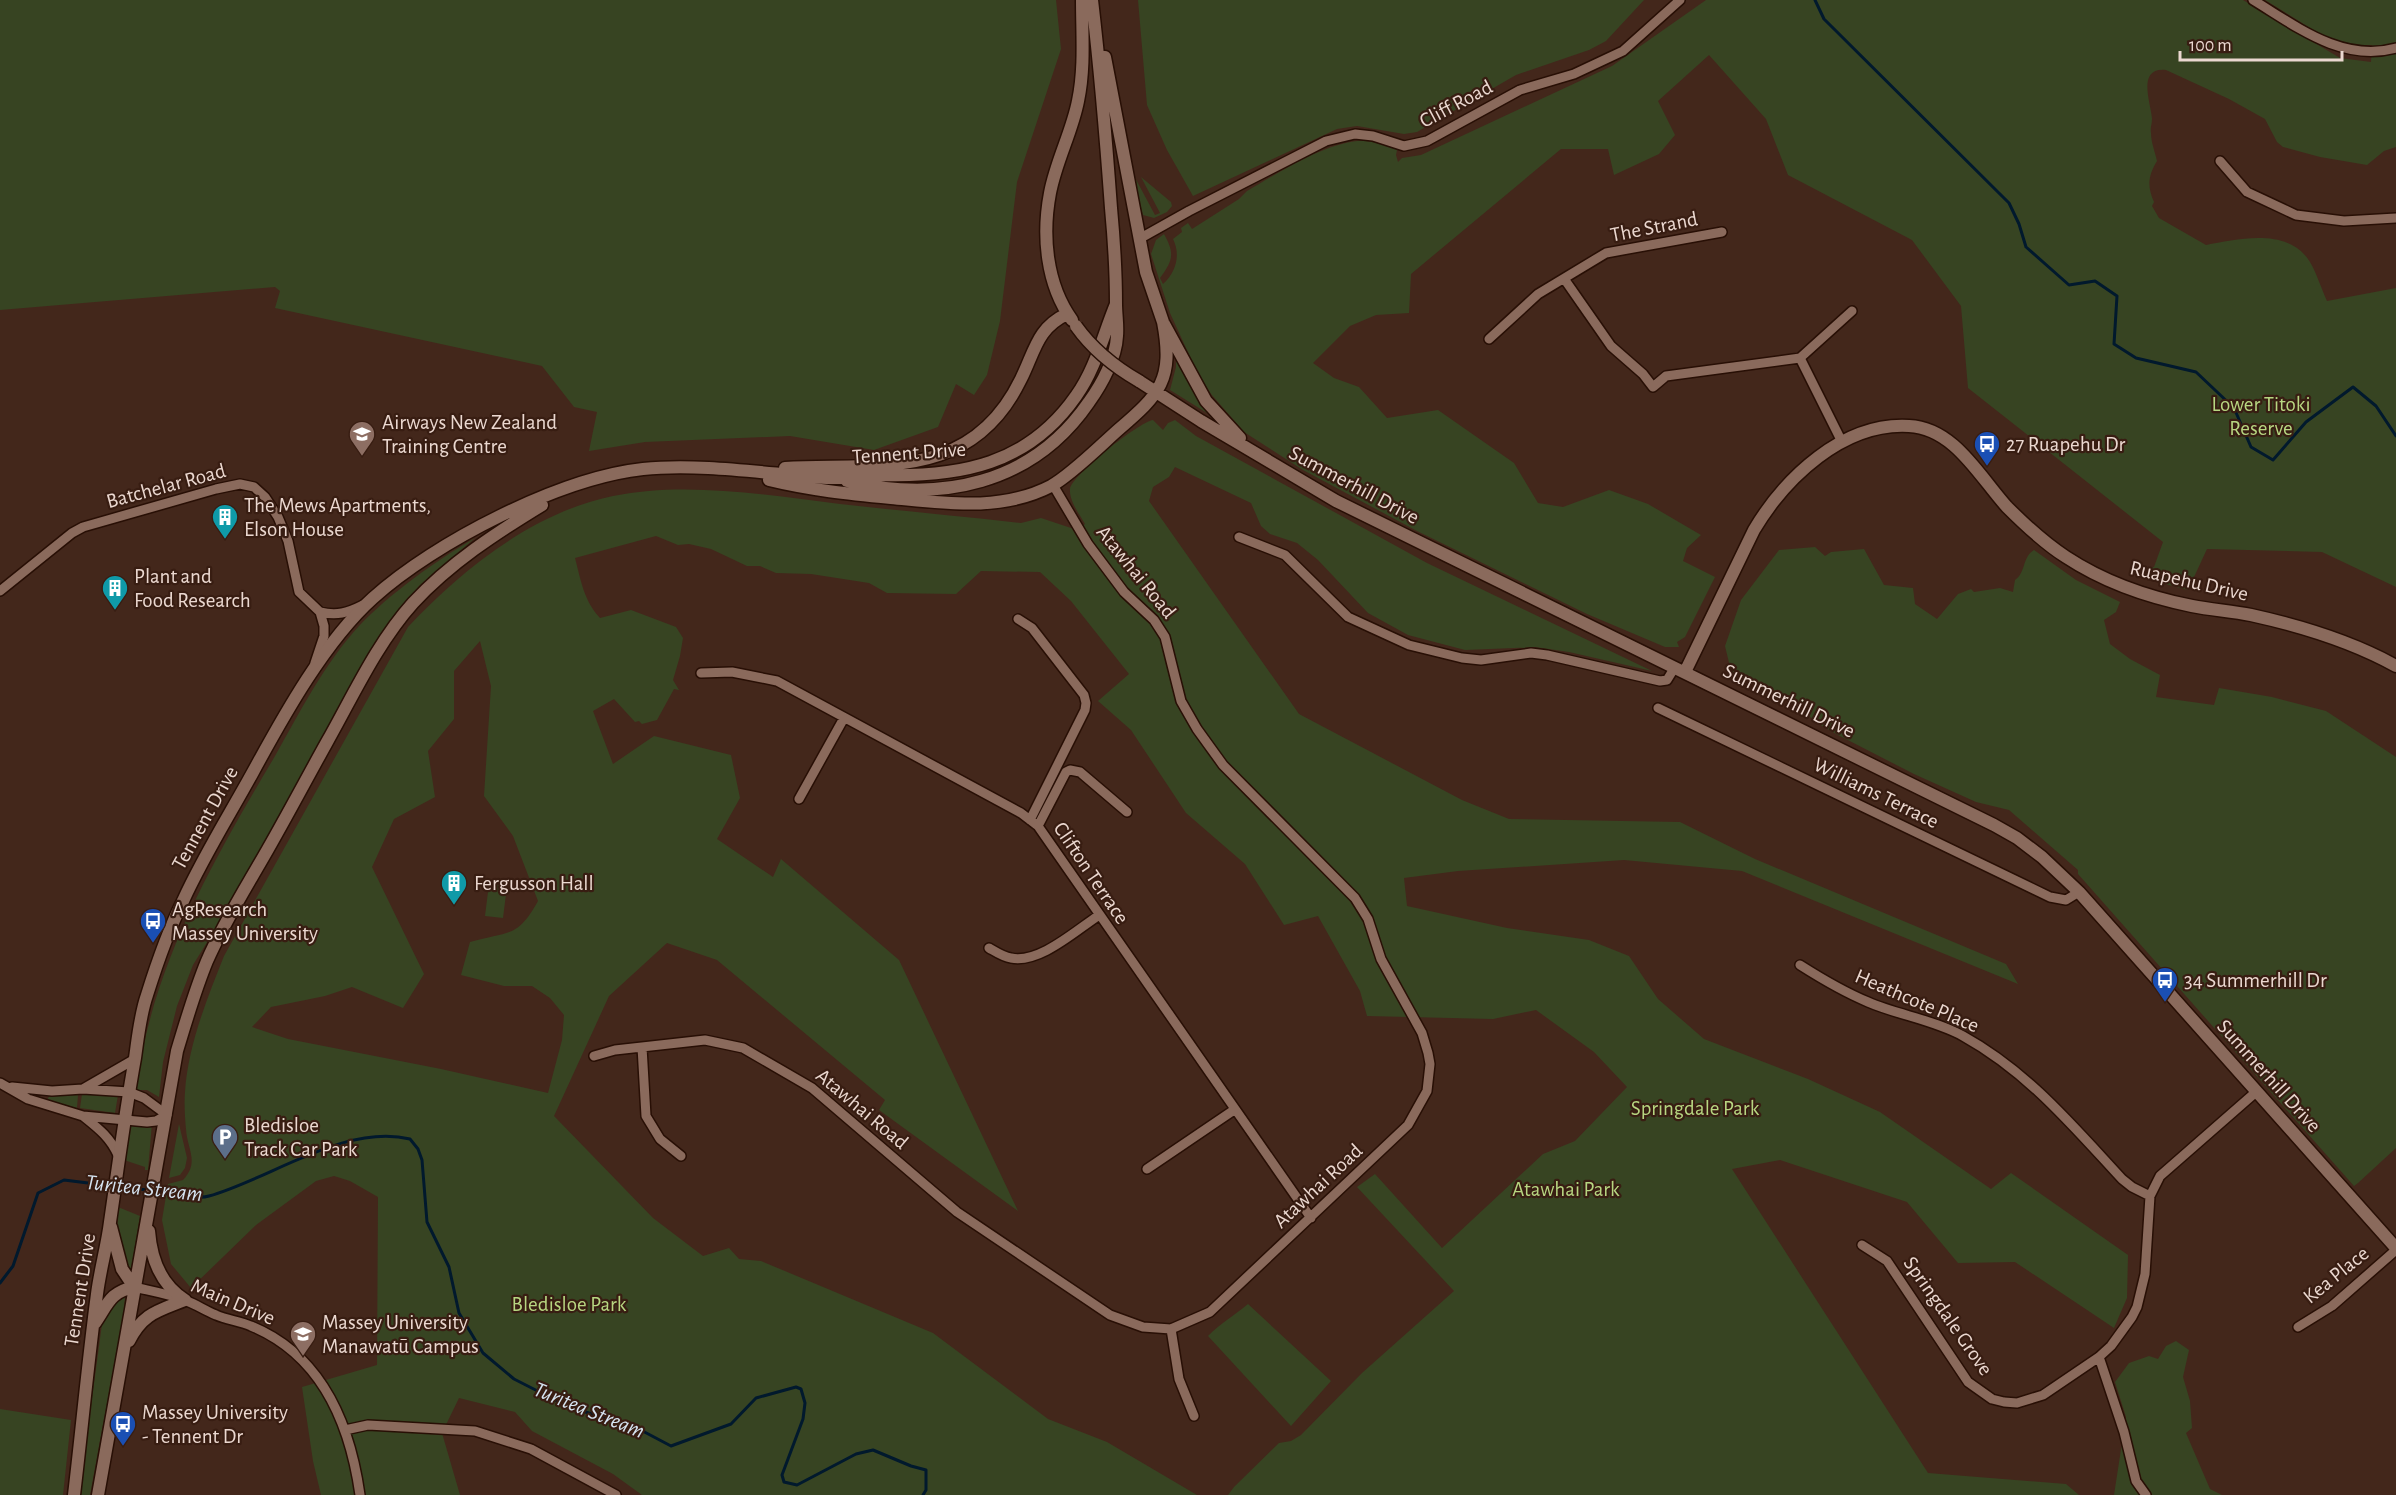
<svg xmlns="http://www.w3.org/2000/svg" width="2396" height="1495" font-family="'Alegreya Sans',sans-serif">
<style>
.green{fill:#374422;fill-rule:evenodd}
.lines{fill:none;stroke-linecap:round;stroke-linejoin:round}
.stream{stroke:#01192d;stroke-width:3}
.street-casing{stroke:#280f05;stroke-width:12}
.secondary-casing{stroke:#280f05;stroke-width:15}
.street{stroke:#8a6a5c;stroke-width:9}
.secondary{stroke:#8a6a5c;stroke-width:12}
.secondary-bridge-casing{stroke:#280f05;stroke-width:15;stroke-linecap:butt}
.secondary-bridge{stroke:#8a6a5c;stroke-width:12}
.labels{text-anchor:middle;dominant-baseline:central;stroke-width:4.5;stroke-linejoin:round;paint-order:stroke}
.street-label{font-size:21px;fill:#ebd8d0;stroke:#381d12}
.park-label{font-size:21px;fill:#b7d681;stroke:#381d12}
.poi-label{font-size:21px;fill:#ebd8d0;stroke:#381d12;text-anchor:start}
.water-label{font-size:22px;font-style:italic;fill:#d6e4f1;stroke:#381d12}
</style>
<rect width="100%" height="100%" fill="#43271b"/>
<path class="green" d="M0 0H1056L1061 49 1017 182 1000 321 987 375 974 395 956 384 938 427 874 450 790 436 645 442 589 451 597 412 574 407 542 366 275 308 280 291 275 287 0 310Z
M1138 0H1644L1606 41 1589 50 1516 75 1417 132 1404 134 1357 126 1337 129 1193 196 1167 150 1147 105Z
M1706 0H2243L2340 58 2371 62 2372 45H2346L2323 36 2265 0H2396V147L2384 151 2367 165 2320 157 2283 147 2277 142 2265 119 2229 99 2166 70C2136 67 2151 103 2152 119 2152 124 2150 128 2151 133 2151 142 2155 152 2157 161 2148 176 2147 186 2154 202L2152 206 2159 218 2206 245C2238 239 2289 227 2310 262 2317 274 2321 288 2327 301L2396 288V587L2322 552 2207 549 2188 590 2135 576 2137 573 2154 567 2163 542 1968 388 1961 306 1912 240 1788 175 1766 119 1709 55 1658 101 1675 135 1659 154 1614 175 1608 149H1561L1411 274 1409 313 1376 315 1350 326 1313 363 1334 378 1359 387 1387 418 1438 410 1514 463 1538 503 1563 507 1609 490 1648 504 1701 535 1687 548 1683 561 1715 577 1685 637 1677 642 1679 647H1665L1587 614 1417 531 1303 470 1244 432 1211 394 1197 372 1170 313 1151 254 1156 240 1164 234C1175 254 1173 260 1160 278L1163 284C1176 272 1181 255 1173 239L1182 232 1181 228 1188 223 1192 229 1239 199 1247 191C1278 173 1321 145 1357 141 1371 140 1384 145 1397 150L1396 155 1398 162 1402 158 1421 155 1612 66Z
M1132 172 1155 215 1160 213 1141 177 1171 202 1172 206 1167 212 1154 218 1143 215Z
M1176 353 1215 418 1170 390 1176 367Z
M1153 420 1163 430 1168 423 1175 420 1196 436 1427 563 1652 671 1569 652 1535 647 1465 650 1408 635 1368 613 1318 560 1297 543 1270 534 1261 526 1251 503 1175 467 1169 477 1153 487 1149 501 1299 714 1462 800 1509 819 1680 822 1755 859 2006 964 2018 984 1742 871 1624 860 1458 871 1404 878 1407 906 1507 928 1589 940 1629 956 1658 999 1704 1039 1808 1079 1880 1112 1991 1189 2011 1173 2128 1255 2127 1298 2114 1328 2015 1262 1958 1263 1907 1202 1780 1160 1732 1169 1928 1473 2066 1484 2079 1495H1228L1234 1487 1279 1443 1291 1441 1301 1435 1362 1373 1454 1291 1357 1187 1375 1174 1442 1248 1543 1154 1575 1141 1627 1087 1594 1052 1536 1010 1493 1019 1367 1016 1360 991 1318 916 1284 925 1245 864 1186 813 1131 730 1098 701 1129 674 1071 601 1040 572 981 571 956 594 887 593 869 583 811 574 776 573 760 566H747L711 549 689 544 678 545 656 536 575 558C581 581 584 601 600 618L631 610 676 627 683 638 680 656 673 680 679 690 674 689 657 720 642 724 639 721 635 722 614 699 593 711 613 764 654 736 731 755 740 798 717 839 773 877 781 859 899 960 1018 1211 879 1110 885 1100 717 960 667 943 609 996 554 1116 653 1218 703 1256 729 1248 739 1259 761 1261 933 1333 1048 1419 1107 1442 1197 1495H642L613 1474 532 1431 515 1412 459 1398 442 1433 460 1495H321L313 1461 302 1387 377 1365 378 1197 350 1181 334 1176 316 1181 256 1225 191 1288 171 1264 162 1220 168 1184 183 1180C200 1162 187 1149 186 1129 185 1118 184 1104 185 1092 188 1045 207 999 224 956L408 627C462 569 534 512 613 496 686 481 766 495 840 504 900 511 961 516 1021 523L1041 518 1077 530 1085 524C1080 515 1069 501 1070 489 1072 475 1139 422 1153 420ZM480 641 491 686 484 796 513 836 538 901C517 939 508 931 470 942L461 975 504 986H532L550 998 564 1015 562 1040 548 1093 441 1069 288 1039 252 1027 271 1007 325 996 352 987 403 1008 424 974 372 867 394 819 435 797 428 751 454 719V671Z
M475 538 419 586 380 635 230 905 193 965 177 1006 163 1062 159 1097 147 1090H136C151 967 213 861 275 756 300 712 324 664 359 626 389 594 437 560 475 538Z
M1815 547 1825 556 1831 552 1864 549 1884 585 1913 588 1915 604 1937 619 1958 594 1971 589 1974 592 2000 588 2013 592 2015 580C2026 573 2022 557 2034 550L2076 580 2120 602 2116 612 2104 620 2110 644 2130 659 2160 675 2156 697 2214 705 2219 688 2272 697 2326 711 2396 757V1148L2358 1183 2354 1186 2078 874V870L2009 810 1976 802 1914 774 1838 735 1817 723 1798 706 1731 671 1725 646 1741 600 1779 550Z
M489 884 507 886 503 918 485 916Z
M82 1094 118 1095 115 1113 80 1108Z
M50 1095H78L77 1108 47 1100Z
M130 1123H152L148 1170H145V1167L124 1160Z
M179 1124 187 1158 185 1168 180 1175 169 1178Z
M118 1207 140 1216 130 1275 117 1239Z
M125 1296 124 1311 90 1495H79L102 1324 106 1313 116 1298Z
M1248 1304 1331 1381 1291 1426 1208 1336C1221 1323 1235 1315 1248 1304Z
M2176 1341 2189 1350 2183 1377 2190 1401 2192 1428 2186 1433 2210 1489 2222 1495H2114L2126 1417 2115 1382 2129 1363 2149 1356 2158 1359 2166 1346Z
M0 1409 71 1420 63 1495H0Z"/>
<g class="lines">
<path class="stream" d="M1815 0 1824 19 2009 203 2019 224 2026 247 2069 285 2095 281 2117 296 2114 344 2136 358 2196 372 2234 408 2251 447 2273 460 2306 422 2353 387 2376 406 2396 436
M118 1187 148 1190
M154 1191C168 1193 197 1200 209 1196 270 1179 345 1123 410 1139L418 1149 422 1160 427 1222 449 1267 459 1313 483 1353 514 1379 569 1407 635 1427 671 1446 731 1424 756 1398 796 1387 801 1389 805 1403 803 1419 782 1475 784 1482 797 1485 856 1454 873 1450 911 1466 926 1470V1490L923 1495
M0 1283 13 1266 38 1193 64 1180 112 1186"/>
<g class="street-casing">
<path id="street" d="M2253 0C2296 26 2342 63 2396 48
M2220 161 2247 192 2296 215 2344 221 2396 218
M1139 239 1189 211 1326 141 1355 134 1373 136 1404 146 1427 141 1520 90 1574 74 1623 51 1680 0
M1565 280 1611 346 1643 374 1653 387 1666 376 1800 358 1852 311
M1489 339 1538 294 1606 253 1722 232
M1800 358 1842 442
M1239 537 1285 555 1348 617 1409 645 1462 658 1481 660 1531 653 1547 655 1660 681 1667 680 1675 667
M0 591 72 533 83 527 216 489 240 484 254 487 265 497 278 517 288 541 299 592 320 612 324 626V636L315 663
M320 612C337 616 347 613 363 605
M1018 619 1032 628 1084 695 1086 703 1085 710 1030 820
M701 673 732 672 777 681 1021 813 1038 826 1311 1218
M1658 708 2050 897 2066 900 2079 892
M799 799 844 718
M1038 826 1066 772 1070 770 1080 772 1127 812
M989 948C996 952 1003 957 1011 958 1039 964 1075 931 1098 916
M1800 965C1822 979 1844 992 1868 1002 1898 1015 1934 1020 1963 1036 2028 1072 2072 1125 2122 1179L2132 1187 2150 1196
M642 1047 646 1116 660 1139 681 1156
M594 1056 615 1050 705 1040 743 1048 812 1088 957 1212 1110 1315 1143 1327 1171 1329 1210 1312 1408 1125 1427 1091 1430 1064 1428 1053 1422 1033 1381 959 1368 919 1355 898 1223 765 1197 729 1181 701 1165 637 1154 620 1124 592 1088 544 1053 485
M0 1083 28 1099 83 1116 147 1122 156 1121 167 1115
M12 1087 52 1091 83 1089 129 1092 144 1098 167 1115
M83 1089 135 1059
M83 1116C98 1128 110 1137 118 1155
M1147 1169 1234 1110
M1862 1245 1887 1261 1968 1382 1992 1399 2004 1402 2017 1403 2043 1395 2099 1357 2111 1346 2132 1317 2137 1307 2145 1274 2150 1196 2160 1176 2256 1092
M134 1287C151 1291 170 1294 187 1301 197 1305 206 1311 216 1315 227 1320 240 1321 251 1326 322 1355 350 1424 360 1495
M2298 1327 2332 1306 2396 1250
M1171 1329 1179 1379 1194 1416
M2099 1357 2124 1432 2136 1481 2146 1495
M345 1430 368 1425 475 1431 531 1449 616 1495"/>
</g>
<g class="secondary-casing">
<path id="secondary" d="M1105 57 1146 272 1163 322 1206 401 1240 438
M1072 320C1046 284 1042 235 1050 193 1056 161 1072 132 1078 101 1085 68 1082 34 1082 0
M1139 381 1201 421 1336 501 1994 825 2017 838 2042 857 2079 892 2396 1248
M785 468C880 463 971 482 1021 379 1035 351 1037 328 1067 314
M769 480C810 490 849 494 891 498 945 503 1001 512 1051 486 1071 475 1100 446 1118 430 1160 394 1174 380 1163 322
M847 481C940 503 1032 485 1089 402 1102 384 1116 358 1117 336 1118 325 1116 314 1116 304 1116 272 1114 240 1111 208 1106 139 1100 69 1092 0
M1685 672 1754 530C1785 478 1843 422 1909 426 1954 428 1979 476 2007 507 2025 525 2044 543 2066 557 2104 582 2147 597 2192 606 2212 610 2231 611 2251 615 2301 626 2351 641 2396 666
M149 1231C151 1258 161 1285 185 1300
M95 1323C108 1304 110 1292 134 1287L122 1269 111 1227
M129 1341C143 1313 158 1311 185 1300
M74 1495C82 1428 88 1361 97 1294 100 1270 107 1246 110 1222 118 1167 125 1113 135 1058 138 1037 140 1015 147 995 157 963 168 931 183 901 203 857 230 814 253 772 284 715 325 641 373 598 435 542 560 478 643 469 701 463 768 474 827 478 845 479 863 475 882 475 960 477 1028 465 1076 396 1096 368 1103 335 1116 304
M98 1495 177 1051C186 1021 195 990 207 961 224 922 247 886 268 849 288 814 307 778 327 742 353 696 377 643 413 603 450 563 496 533 542 505"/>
</g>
<use href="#street" class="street"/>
<use href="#secondary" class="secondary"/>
<g class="secondary-bridge-casing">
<path id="secondary-bridge" d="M1076 326C1093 350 1113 366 1139 381"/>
</g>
<use href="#secondary-bridge" class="secondary-bridge"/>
</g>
<defs>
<g id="university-pin" transform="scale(1.35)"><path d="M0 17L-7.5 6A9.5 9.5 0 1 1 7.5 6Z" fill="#8d6e63" stroke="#381d12"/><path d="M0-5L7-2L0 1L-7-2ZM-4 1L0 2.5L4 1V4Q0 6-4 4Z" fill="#fff"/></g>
<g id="bus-pin" transform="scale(1.35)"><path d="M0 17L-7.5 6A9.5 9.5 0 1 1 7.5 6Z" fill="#1a4fb4" stroke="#381d12"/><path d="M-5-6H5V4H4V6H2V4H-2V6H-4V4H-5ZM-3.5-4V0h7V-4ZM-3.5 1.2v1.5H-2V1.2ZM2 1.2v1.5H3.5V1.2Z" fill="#fff"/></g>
<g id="building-pin" transform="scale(1.35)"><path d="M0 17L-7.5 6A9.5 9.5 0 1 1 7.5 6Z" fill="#0f9aa8" stroke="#381d12"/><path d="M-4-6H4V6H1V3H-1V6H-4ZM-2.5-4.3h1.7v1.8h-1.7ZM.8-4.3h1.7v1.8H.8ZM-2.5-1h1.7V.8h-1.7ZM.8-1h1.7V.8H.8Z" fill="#fff"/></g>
<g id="parking-pin" transform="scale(1.35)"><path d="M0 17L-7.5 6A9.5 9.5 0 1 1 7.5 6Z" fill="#5c6f8a" stroke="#381d12"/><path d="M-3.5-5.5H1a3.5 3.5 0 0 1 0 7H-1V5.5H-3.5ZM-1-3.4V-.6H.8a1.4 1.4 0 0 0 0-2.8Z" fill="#fff"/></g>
</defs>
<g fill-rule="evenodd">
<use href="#university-pin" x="362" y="434"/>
<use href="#bus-pin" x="1987" y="444"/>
<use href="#building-pin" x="225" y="517"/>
<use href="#building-pin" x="115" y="588"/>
<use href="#building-pin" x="454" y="883"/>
<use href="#bus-pin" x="153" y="921"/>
<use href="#bus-pin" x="2165" y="980"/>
<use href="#parking-pin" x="225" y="1137"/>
<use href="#university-pin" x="303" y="1334"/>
<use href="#bus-pin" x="123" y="1424"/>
</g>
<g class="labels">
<g class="street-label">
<text transform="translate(1456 104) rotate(-28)">Cliff Road</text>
<text transform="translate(1654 227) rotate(-11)">The Strand</text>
<text transform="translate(909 453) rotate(-4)">Tennent Drive</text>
<text transform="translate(1354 485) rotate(28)">Summerhill Drive</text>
<text transform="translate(166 486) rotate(-15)">Batchelar Road</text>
<text transform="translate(1136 572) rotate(51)">Atawhai Road</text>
<text transform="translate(2189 581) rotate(13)">Ruapehu Drive</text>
<text transform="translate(1789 701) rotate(26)">Summerhill Drive</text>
<text transform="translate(1876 793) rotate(26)">Williams Terrace</text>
<text transform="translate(205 818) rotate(-61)">Tennent Drive</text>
<text transform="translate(1091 873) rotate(56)">Clifton Terrace</text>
<text transform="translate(1917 1001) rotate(23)">Heathcote Place</text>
<text transform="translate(2269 1076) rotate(48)">Summerhill Drive</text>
<text transform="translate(862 1109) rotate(40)">Atawhai Road</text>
<text transform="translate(1318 1186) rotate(-43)">Atawhai Road</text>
<text transform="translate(2336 1275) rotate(-39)">Kea Place</text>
<text transform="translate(80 1290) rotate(-81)">Tennent Drive</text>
<text transform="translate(233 1302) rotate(23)">Main Drive</text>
<text transform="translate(1948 1316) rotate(55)">Springdale Grove</text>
</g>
<g class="park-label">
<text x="2261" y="404">Lower Titoki<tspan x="2261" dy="24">Reserve</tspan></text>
<text x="1695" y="1108">Springdale Park</text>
<text x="1566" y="1189">Atawhai Park</text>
<text x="569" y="1304">Bledisloe Park</text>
</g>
<g class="poi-label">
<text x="382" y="422">Airways New Zealand<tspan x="382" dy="24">Training Centre</tspan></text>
<text x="2006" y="444">27 Ruapehu Dr</text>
<text x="244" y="505">The Mews Apartments,<tspan x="244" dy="24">Elson House</tspan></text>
<text x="134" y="576">Plant and<tspan x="134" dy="24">Food Research</tspan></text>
<text x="474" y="883">Fergusson Hall</text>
<text x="172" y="909">AgResearch<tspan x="172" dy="24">Massey University</tspan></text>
<text x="2184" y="980">34 Summerhill Dr</text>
<text x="244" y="1125">Bledisloe<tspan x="244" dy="24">Track Car Park</tspan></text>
<text x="322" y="1322">Massey University<tspan x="322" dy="24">Manawatū Campus</tspan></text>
<text x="142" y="1412">Massey University<tspan x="142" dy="24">- Tennent Dr</tspan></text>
</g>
<g class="water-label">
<text transform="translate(144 1188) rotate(6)">Turitea Stream</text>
<text transform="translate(589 1410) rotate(22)">Turitea Stream</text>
</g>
</g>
<path d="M2180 51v9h162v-9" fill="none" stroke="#ebd8d0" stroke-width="3"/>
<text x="2189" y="51" font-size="18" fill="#ebd8d0" stroke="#381d12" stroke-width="4.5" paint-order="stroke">100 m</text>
</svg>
